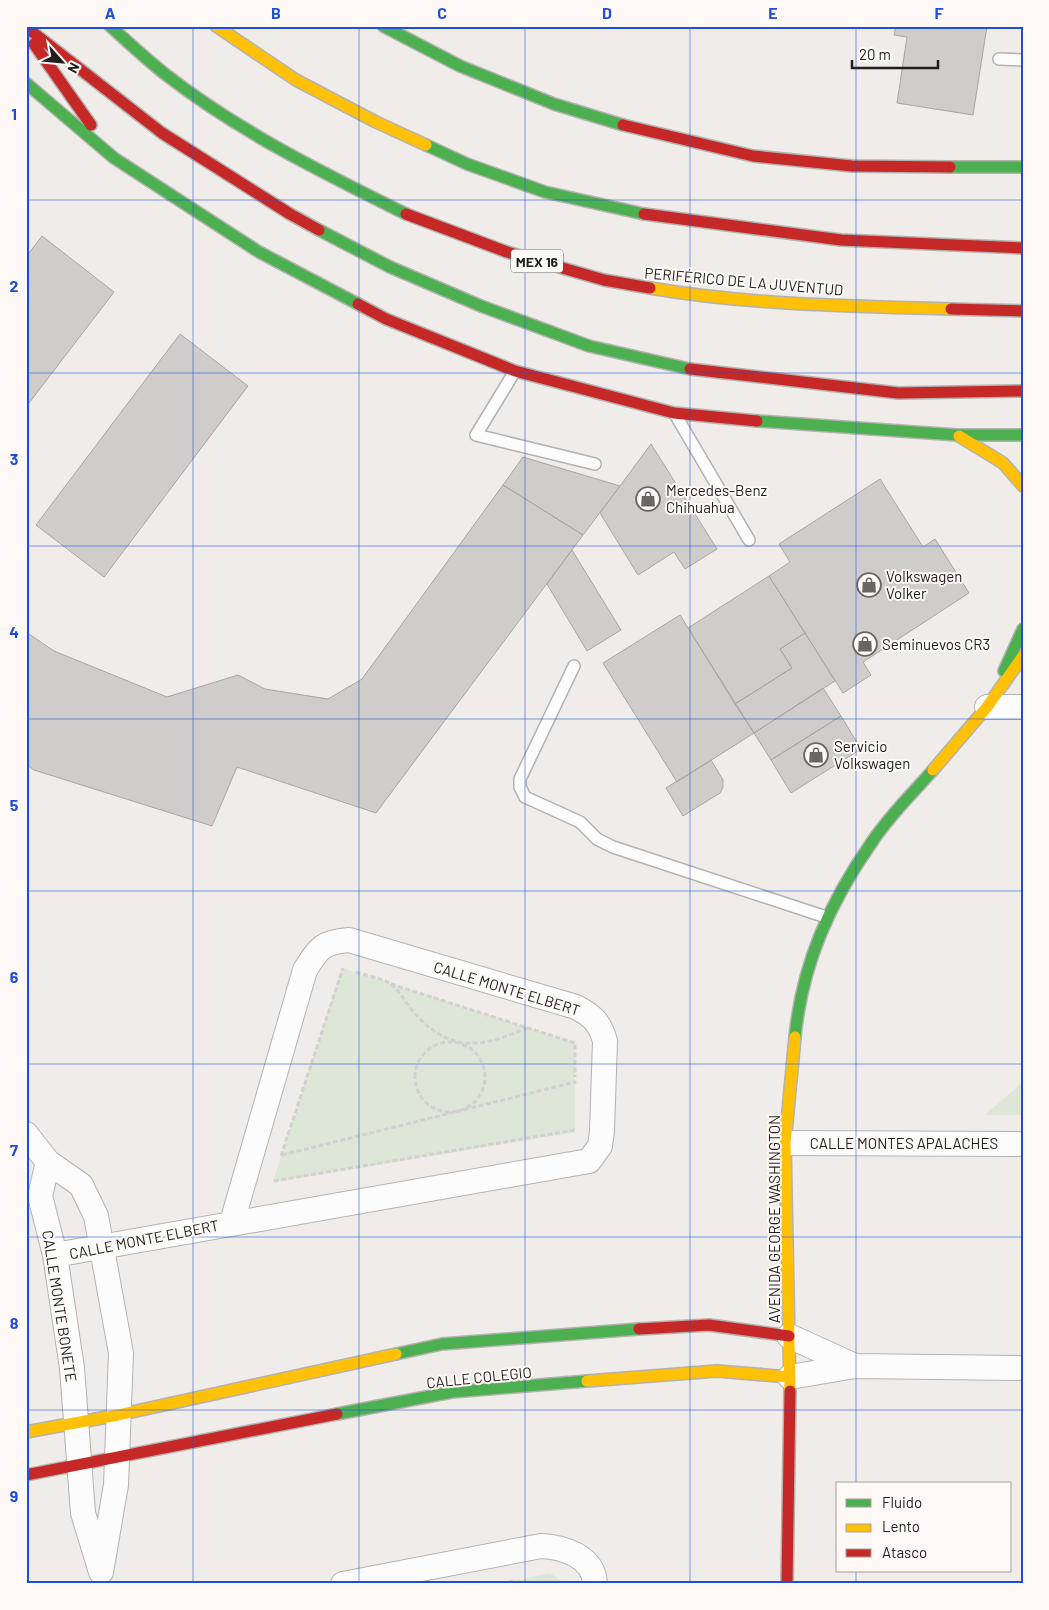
<svg xmlns="http://www.w3.org/2000/svg" width="1049" height="1610" font-family="Barlow,sans-serif">
<style>
.green{fill:#dde6d7}
.building{fill:#cfcdcb;stroke:#a8a5a4}
.lines{fill:none;stroke-linecap:round;stroke-linejoin:round}
.lane-casing{stroke:#b4b2b0;stroke-width:14}
.street-casing{stroke:#b4b2b0;stroke-width:26}
.fast-casing{stroke:#b4b2b0;stroke-width:14}
.slow-casing{stroke:#b4b2b0;stroke-width:14}
.jam-casing{stroke:#b4b2b0;stroke-width:14}
.path{stroke:#d2d1d0;stroke-width:3;stroke-dasharray:5 2.5;stroke-linecap:butt}
.lane{stroke:#fdfcfc;stroke-width:11}
.street{stroke:#fdfcfc;stroke-width:24}
.fast{stroke:#4caf50;stroke-width:11}
.slow{stroke:#ffc107;stroke-width:11}
.jam{stroke:#c62828;stroke-width:11}
.grid{fill:none;stroke:#1d4ed8;stroke-width:1;stroke-opacity:0.55}
.labels{text-anchor:middle;dominant-baseline:central;stroke-width:4;stroke-linejoin:round;paint-order:stroke}
.shield{fill:#fef8f6;stroke:#625f5e;stroke-width:1}
.shield-label{font-size:14px;font-weight:bold;fill:#1f1e1d}
.street-label{font-size:15px;fill:#1f1e1d;stroke:#fef8f6}
.poi-label{font-size:15px;fill:#1f1e1d;stroke:#fef8f6;text-anchor:start}
.neatline{fill:none;stroke:#1d4ed8;stroke-width:2}
.grid-label{font-size:16px;text-anchor:middle;font-weight:bold;fill:#1d4ed8}
</style>
<rect width="100%" height="100%" fill="#efecea"/>
<path class="green" d="M342 968 575 1043V1132L273 1182Z
M1023 1082V1115H985Z
M550 1573 566 1584H501Z"/>
<path class="building" d="M896 26H987L973 115 897 103 907 37 894 35Z
M42 236 114 292 26 407V257Z
M180 334 248 386 104 577 36 525Z
M651 444 717 549 685 569 674 552 638 575 600 513Z
M523 457 620 486 583 535 503 485Z
M880 479 923 547 935 539 969 593 863 662 871 675 843 693 769 576 790 562 779 544Z
M503 485 583 535 376 813 237 767 212 826 34 770 26 764V632L54 651 167 697 238 675 265 689 328 699 362 679Z
M572 550 621 630 587 651 547 584Z
M769 576 805 633 780 649 792 668 735 704 688 628Z
M680 615 754 733 677 782 603 663Z
M805 633 835 681 754 733 735 704 792 668 780 649Z
M823 688 841 716 771 760 754 733Z
M841 716 861 749 791 793 771 760Z
M711 760 723 780V787L720 793 683 816 666 788Z"/>
<g class="lines">
<g class="lane-casing">
<path id="lane" d="M999 59 1023 60
M515 371 476 435 595 464
M675 414 749 540
M574 666 520 779V787L525 797 580 822 597 839 613 847 826 917"/>
</g>
<g class="street-casing">
<path id="street" d="M987 707H1023
M26 1134 48 1162
M785 1143 1023 1144
M48 1162 81 1185 96 1216 121 1353 116 1485 101 1572 83 1513 72 1368 55 1255 40 1196Z
M55 1255 589 1161 600 1146 602 1131 605 1041C600 1023 593 1016 576 1007L349 940C322 942 319 948 305 970L232 1222
M789 1336 855 1366
M790 1377 855 1366 1023 1368
M343 1584 541 1546C563 1547 594 1556 595 1584"/>
</g>
<g class="fast-casing">
<path id="fast" d="M110 26C128 42 146 59 165 74 238 131 323 173 406 214
M383 26 460 66 554 104 623 125
M26 83 114 158 259 252 358 304
M426 145 467 164 545 192 644 214
M950 167H1023
M319 230 390 267 481 306 589 346 690 369
M757 421 957 435H1023
M1004 671 1023 629
M795 1037C802 964 830 902 872 842 889 816 913 793 933 770
M396 1354 442 1344 639 1329
M337 1414 452 1392 587 1381"/>
</g>
<g class="slow-casing">
<path id="slow" d="M216 26 296 80 376 122 426 145
M650 288C749 305 851 306 951 309
M959 436 1003 463 1023 486
M933 770 987 707 1023 656
M587 1381 717 1371 790 1377
M790 1391 785 1143 795 1037
M26 1432 118 1415 396 1354"/>
</g>
<g class="jam-casing">
<path id="jam" d="M26 27 162 133 290 214 319 230
M34 44 91 125
M623 125 753 156 852 166 950 167
M406 214 507 252 604 280 650 288
M644 214 841 240 1023 248
M358 304 386 319 515 371 674 413 757 421
M951 309 1023 311
M690 369 898 393 1023 391
M639 1329 709 1325 789 1336
M26 1475 337 1414
M787 1584 790 1391"/>
</g>
<path class="path" d="M356 972C366 976 384 978 392 985 401 992 407 1006 416 1015 453 1054 482 1047 527 1028
M391 984 575 1043V1077
M415 1077a35 35 0 1 1 70 0a35 35 0 1 1-70 0Z
M282 1155 575 1082V1084
M281 1156 343 968
M274 1181 575 1130
M501 1584 514 1581
M512 1584 519 1580"/>
<use href="#lane" class="lane"/>
<use href="#street" class="street"/>
<use href="#fast" class="fast"/>
<use href="#slow" class="slow"/>
<use href="#jam" class="jam"/>
</g>
<path class="grid" d="M193 26V1584M359 26V1584M525 26V1584M690 26V1584M856 26V1484M26 200H1023M26 373H1023M26 546H1023M26 719H1023M26 891H1023M26 1064H1023M26 1237H1023M26 1410H1023M856 1571V1584"/>
<defs>
<g id="shop-ring" transform="scale(1.25)"><circle r="9.5" fill="#fef8f6" stroke="#686665" stroke-width="1.5"/><path d="M-5-2.5h2.3a2.7 3.5 0 0 1 5.4 0H5L5.5 6h-11ZM-1.5-2.5h3a1.5 2.3 0 0 0-3 0Z" fill="#686665"/></g>
</defs>
<g fill-rule="evenodd">
<use href="#shop-ring" x="648" y="499"/>
<use href="#shop-ring" x="869" y="585"/>
<use href="#shop-ring" x="865" y="644"/>
<use href="#shop-ring" x="816" y="755"/>
</g>
<g class="labels">
<rect class="shield" x="511" y="249.5" width="52" height="23" rx="4"/>
<g class="shield-label">
<text x="537" y="261">MEX 16</text>
</g>
<g class="street-label">
<text transform="translate(744 281) rotate(5)">PERIFÉRICO DE LA JUVENTUD</text>
<text transform="translate(507 988) rotate(17)">CALLE MONTE ELBERT</text>
<text x="904" y="1143">CALLE MONTES APALACHES</text>
<text transform="translate(774 1219) rotate(-90)">AVENIDA GEORGE WASHINGTON</text>
<text transform="translate(144 1239) rotate(-11)">CALLE MONTE ELBERT</text>
<text transform="translate(60 1306) rotate(81)">CALLE MONTE BONETE</text>
<text transform="translate(479 1377) rotate(-6)">CALLE COLEGIO</text>
</g>
<g class="poi-label">
<text x="666" y="490">Mercedes-Benz<tspan x="666" dy="17">Chihuahua</tspan></text>
<text x="886" y="576">Volkswagen<tspan x="886" dy="17">Volker</tspan></text>
<text x="882" y="644">Seminuevos CR3</text>
<text x="834" y="746">Servicio<tspan x="834" dy="17">Volkswagen</tspan></text>
</g>
</g>
<rect width="1049" height="1610" fill="none" stroke="#fef8f6" stroke-width="55"/>
<rect x="836" y="1482" width="175" height="90" fill="#fef8f6" stroke="#a5a19f"/>
<rect x="846" y="1499" width="25" height="8" fill="#4caf50" stroke="#a5a19f"/>
<text x="882" y="1508" font-size="15" fill="#1f1e1d">Fluido</text>
<rect x="846" y="1524" width="25" height="8" fill="#ffc107" stroke="#a5a19f"/>
<text x="882" y="1532" font-size="15" fill="#1f1e1d">Lento</text>
<rect x="846" y="1549" width="25" height="8" fill="#c62828" stroke="#a5a19f"/>
<text x="882" y="1558" font-size="15" fill="#1f1e1d">Atasco</text>
<g transform="translate(62 62) rotate(117)" stroke="#fef8f6" stroke-width="4" paint-order="stroke">
<path d="M0-4L9 19L0 12L-9 19Z" fill="#1f1e1d"/>
<text y="-8" font-size="14" font-weight="bold" text-anchor="middle" fill="#1f1e1d">N</text>
</g>
<path d="M852 60v8h86v-8" fill="none" stroke="#1f1e1d" stroke-width="2.5"/>
<text x="859" y="60" font-size="15" fill="#1f1e1d" stroke="#fef8f6" stroke-width="4" paint-order="stroke">20 m</text>
<rect x="28" y="28" width="994" height="1554" class="neatline"/>
<g class="grid-label">
<text x="110" y="19">A</text>
<text x="276" y="19">B</text>
<text x="442" y="19">C</text>
<text x="607" y="19">D</text>
<text x="773" y="19">E</text>
<text x="939" y="19">F</text>
<text x="14" y="120">1</text>
<text x="14" y="292">2</text>
<text x="14" y="465">3</text>
<text x="14" y="638">4</text>
<text x="14" y="811">5</text>
<text x="14" y="983">6</text>
<text x="14" y="1156">7</text>
<text x="14" y="1329">8</text>
<text x="14" y="1502">9</text>
</g>
</svg>
